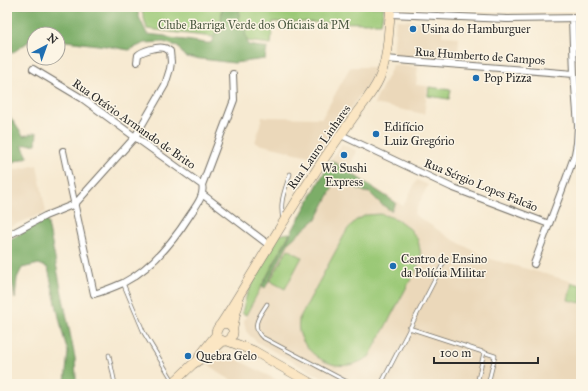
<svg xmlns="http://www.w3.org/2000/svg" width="588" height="391" font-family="'IM FELL Great Primer',serif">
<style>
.built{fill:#ebd8ba}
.green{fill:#9bc977;stroke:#637a51}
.forest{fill:#7cad68;stroke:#546c4a}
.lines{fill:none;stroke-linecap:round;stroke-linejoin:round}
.lane-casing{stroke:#726e65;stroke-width:4.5}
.street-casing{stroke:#726e65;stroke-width:8}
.secondary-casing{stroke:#726e65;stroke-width:10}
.lane{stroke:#fff;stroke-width:3}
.street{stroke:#fff;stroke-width:6}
.secondary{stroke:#fbe6c3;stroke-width:9}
.poi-dot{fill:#1f6fb2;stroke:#fcf5e5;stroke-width:1.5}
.labels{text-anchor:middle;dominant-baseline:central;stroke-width:3;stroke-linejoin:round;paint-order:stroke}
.park-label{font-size:12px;fill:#4d5a42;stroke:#fcf5e5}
.poi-label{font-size:12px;fill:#2b2b2b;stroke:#fcf5e5;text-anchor:start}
.street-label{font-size:12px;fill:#2b2b2b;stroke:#fcf5e5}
</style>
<rect width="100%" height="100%" fill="#fcf5e5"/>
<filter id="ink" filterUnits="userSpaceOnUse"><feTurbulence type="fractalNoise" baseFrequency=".025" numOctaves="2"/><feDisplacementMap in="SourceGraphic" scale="8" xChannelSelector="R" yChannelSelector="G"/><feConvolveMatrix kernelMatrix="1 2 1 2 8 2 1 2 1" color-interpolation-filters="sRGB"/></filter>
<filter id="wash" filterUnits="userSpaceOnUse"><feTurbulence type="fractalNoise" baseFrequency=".012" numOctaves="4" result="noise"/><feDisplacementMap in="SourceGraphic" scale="16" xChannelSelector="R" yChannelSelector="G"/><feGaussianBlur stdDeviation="0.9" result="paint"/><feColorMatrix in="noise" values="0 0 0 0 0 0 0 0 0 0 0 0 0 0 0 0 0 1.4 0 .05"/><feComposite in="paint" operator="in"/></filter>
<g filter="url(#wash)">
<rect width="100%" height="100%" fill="#f7ead2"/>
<path class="built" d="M396 20 442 22V36L459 37 458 61 393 56Z
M393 65 418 67 416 85 428 86 424 114 374 104Z
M350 67H377L366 86 317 158 255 143 262 117 322 118Z
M342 144 357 151 348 170 403 206 417 180 428 185 414 214 450 238 487 258 581 284V384H333L259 343 249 335 246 331 244 321 246 315 331 159Z
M37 165 46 212 7 228V172Z
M222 352 285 384H234L235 382 219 373 205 361Z"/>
<path class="green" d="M141 7H384L381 23 273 22 271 44 147 29Z
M429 87 451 90 449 99 428 96Z
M381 214 397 219 410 229 418 240 421 255 417 268 369 357C363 360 357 364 349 365 328 369 304 352 299 331 298 327 299 323 299 319L347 230 355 221 366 215Z
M290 233 246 315 242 313 246 297 254 279 278 235Z
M288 249 302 257 285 289 270 281Z
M572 283 581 285V303L568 300Z"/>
<path class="forest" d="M7 7H137L139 17 147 34 165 36 170 38 206 43H211L221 22 222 7H239V21L247 28 245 32 248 45 267 48 265 59 234 63 185 57 177 46 163 42 145 43 129 50 106 46 58 40V34H34V38L12 53 11 38 7 31Z
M7 112 23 136 37 132 36 144 22 145 28 157 7 164Z
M331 160 396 203 391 211 381 204 370 193 365 192 348 184 335 183 317 218 289 242 265 288 262 286Z
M47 219 75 358 76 379 74 384H68L65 382 68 352 63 335 48 268 39 264 22 268 17 278 15 299 7 254V241Z"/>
</g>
<g filter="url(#ink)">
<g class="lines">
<g class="lane-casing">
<path id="lane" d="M283 219C279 202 285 190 290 174
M123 283 144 333 173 381
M267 304C260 315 250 326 262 337L351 384
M409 328 495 356 488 384
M109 355 115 384
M381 384 444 262
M477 384 484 352"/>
</g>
<g class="street-casing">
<path id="street" d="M390 14 507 19 581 18
M385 59 574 74
M33 69 83 99 135 137 202 185
M341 135 451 187 549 224
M63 151 94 294C104 291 114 287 123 283 152 268 173 242 190 215 196 206 205 195 202 185L234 100 233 74
M202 194 269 245
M7 236 45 216 75 204 135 137 165 85 170 69 171 62 170 51C167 50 167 48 164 48 158 46 142 51 138 55L137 62
M534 264 566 179 575 154 577 143 578 126 574 74 572 18"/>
</g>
<g class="secondary-casing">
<path id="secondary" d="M221 324C240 320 234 347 221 340 213 336 216 329 221 324 252 276 280 225 312 177 325 157 338 138 352 119 361 106 373 93 379 79 389 57 388 30 391 7
M233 328 235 316 239 302
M228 341 254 351 312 384
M199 357 216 335
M172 384 193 364 211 352 223 341"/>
</g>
<use href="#lane" class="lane"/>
<use href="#street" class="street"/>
<use href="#secondary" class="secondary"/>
</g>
</g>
<g class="poi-dot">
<circle cx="413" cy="29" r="4"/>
<circle cx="476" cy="78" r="4"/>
<circle cx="376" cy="134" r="4"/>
<circle cx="344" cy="155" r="4"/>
<circle cx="393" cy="266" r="4"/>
<circle cx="188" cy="356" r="4"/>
</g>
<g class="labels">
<g class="park-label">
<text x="254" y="25">Clube Barriga Verde dos Oficiais da PM</text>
</g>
<g class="poi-label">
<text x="421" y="29">Usina do Hamburguer</text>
<text x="484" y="78">Pop Pizza</text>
<text x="384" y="127">Edifício<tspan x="384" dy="14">Luiz Gregório</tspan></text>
<text x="344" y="168" text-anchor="middle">Wa Sushi<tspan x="344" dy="14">Express</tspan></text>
<text x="401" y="259">Centro de Ensino<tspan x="401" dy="14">da Polícia Militar</tspan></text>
<text x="196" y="356">Quebra Gelo</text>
</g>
<g class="street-label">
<text transform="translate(480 56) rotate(4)">Rua Humberto de Campos</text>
<text transform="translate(134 124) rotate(35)">Rua Otávio Armando de Brito</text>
<text transform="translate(319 147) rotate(-55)">Rua Lauro Linhares</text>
<text transform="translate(481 185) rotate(22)">Rua Sérgio Lopes Falcão</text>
</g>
</g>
<rect width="588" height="391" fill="none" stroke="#fcf5e5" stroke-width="24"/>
<g transform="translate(46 46) rotate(41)"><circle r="19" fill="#fcf5e5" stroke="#a8a49b"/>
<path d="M0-3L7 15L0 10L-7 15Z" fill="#1f6fb2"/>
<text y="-6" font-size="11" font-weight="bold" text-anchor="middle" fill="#2b2b2b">N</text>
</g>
<path d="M434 357v6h104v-6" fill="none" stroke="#2b2b2b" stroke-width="2"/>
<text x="440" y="357" font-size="12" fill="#2b2b2b" stroke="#fcf5e5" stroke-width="3" paint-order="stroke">100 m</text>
</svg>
